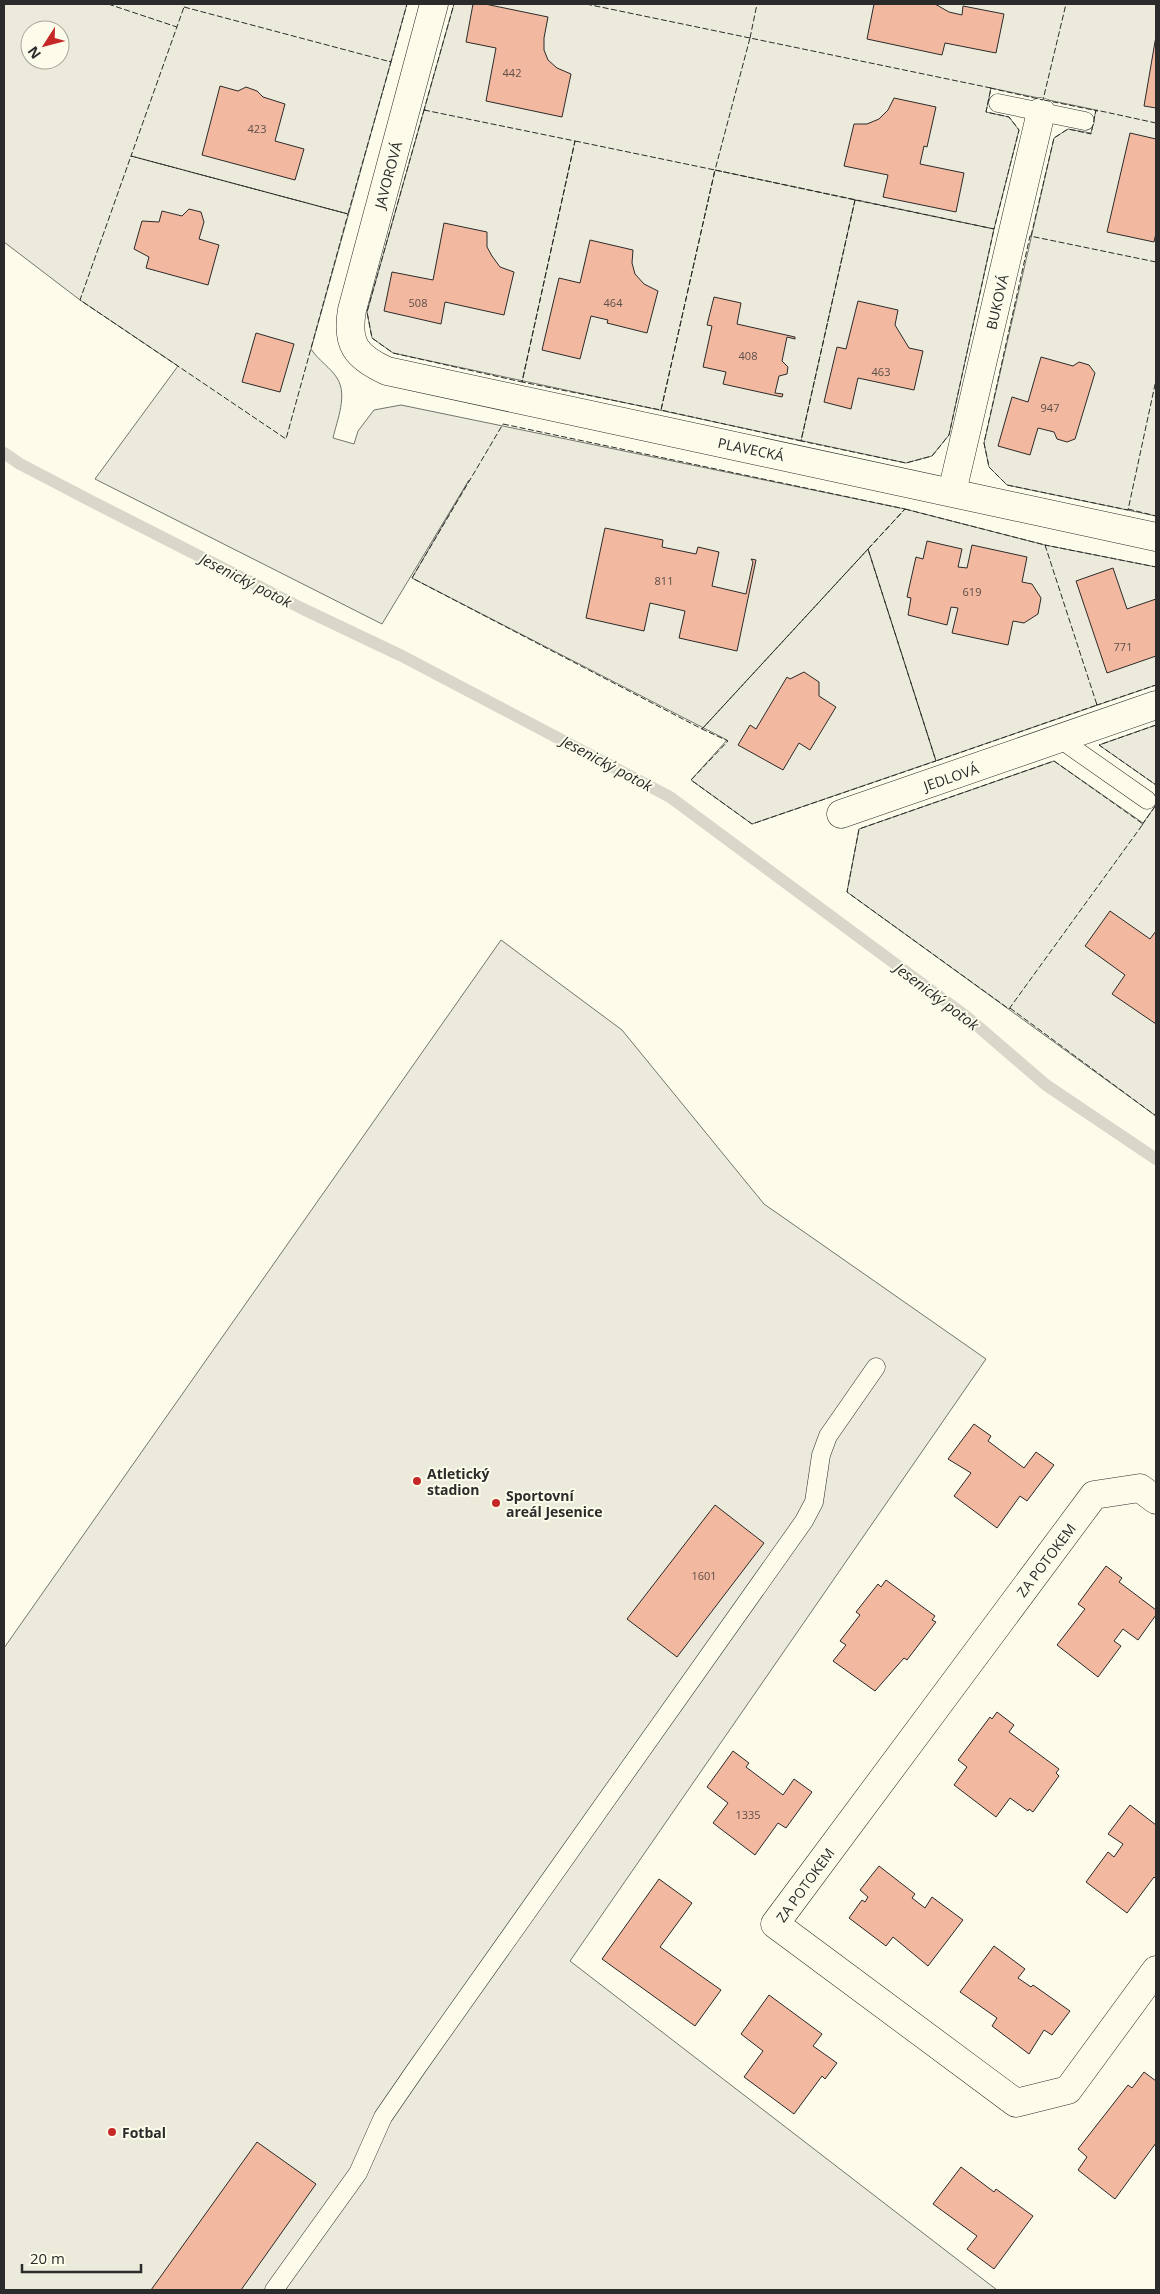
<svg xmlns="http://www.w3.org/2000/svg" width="1160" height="2294" font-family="'Open Sans',sans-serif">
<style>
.green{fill:#ecebdb;stroke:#74746e;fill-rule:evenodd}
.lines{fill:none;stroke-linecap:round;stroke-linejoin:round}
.stream{stroke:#d8d7c9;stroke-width:12}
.building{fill:#f2b8a0;stroke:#2b2b2b}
.lane-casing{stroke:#2b2b2b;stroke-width:19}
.street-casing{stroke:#2b2b2b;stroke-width:29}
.lane{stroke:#fdfbea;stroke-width:18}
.street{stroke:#fdfbea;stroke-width:28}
.fence{stroke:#2b2b2b;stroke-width:1;stroke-dasharray:6 2.5;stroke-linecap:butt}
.poi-dot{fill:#c62828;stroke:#fdfbea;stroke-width:2}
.labels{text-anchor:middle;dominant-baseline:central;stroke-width:4;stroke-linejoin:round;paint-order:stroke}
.number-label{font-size:11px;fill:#5d4e48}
.street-label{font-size:14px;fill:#2b2b2b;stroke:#fdfbea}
.poi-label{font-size:14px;font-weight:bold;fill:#2b2b2b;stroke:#fdfbea;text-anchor:start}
.water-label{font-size:15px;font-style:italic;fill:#2b2b2b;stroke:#fdfbea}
</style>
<rect width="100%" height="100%" fill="#fdfbea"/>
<path class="green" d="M4 4H407L311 349C318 360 331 368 337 378 348 395 337 420 333 438L354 444 358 431 374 410 401 405 905 509 1045 545 1156 567V685L752 824 691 780 727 740 412 578 469 480 382 624 95 479 178 366 80 300 4 242ZM30 30H60V60H30Z
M454 4H1156V516L1007 485 989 467 984 443 1054 138 1068 129 1091 133 1096 110 991 88 986 112 1009 117 1019 130 994 229 949 435 932 456 906 463 393 353 372 338 367 312Z
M1156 725V785L1099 745Z
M1054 761 1143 823 1156 805V1116L847 892 859 829Z
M501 940 622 1030 764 1204 986 1359 570 1961 997 2290H4V1648Z"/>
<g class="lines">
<path class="stream" d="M4 453 20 464 91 501 301 608 402 656 670 797 967 1017 1046 1085 1156 1159"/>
</g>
<path class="building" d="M473 4H485L548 17 544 38V50L548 60 557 68 571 74 562 117 486 101 496 48 466 42Z
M874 4H935L949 12 962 15 963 6 1004 14 996 53 945 43 942 55 867 39Z
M1156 36V108L1144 106Z
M220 86 238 91 246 87 257 91 263 97 285 104 275 141 304 149 295 180 202 155Z
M894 98 936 107 927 147 924 146 920 164 964 173 956 212 883 197 888 175 844 166 854 124H867L879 119 888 110Z
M1130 133 1156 139V233L1154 242 1107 232Z
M189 209 201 212 204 222 199 239 219 245 208 285 146 268 149 257 134 249 142 221 159 222 162 211 182 216Z
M444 223 487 232V247L492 256 500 267 514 272 504 315 445 302 441 324 384 311 392 272 433 280Z
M590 240 633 250 632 263 635 274 644 284 658 291 647 333 607 323 608 320 591 316 580 359 542 350 559 278 580 283Z
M714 297 741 303 737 324 795 337V339L787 337 782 361 788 367 787 374 779 376 775 393 783 394 782 397 723 384 726 372 703 367 712 326 707 325Z
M858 301 898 310 895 325 909 348 923 351 914 390 858 378 851 409 824 402 837 347 846 349Z
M256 333 294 344 280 392 242 382Z
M1041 357 1073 366 1079 362 1089 365 1095 373 1075 439 1067 442 1057 439 1054 432 1038 428 1030 455 998 446 1012 397 1028 402Z
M605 528 663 540 662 547 696 554 698 547 719 552 712 586 746 594 753 562 751 559 756 560 737 651 679 638 685 611 650 603 644 631 586 618Z
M927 541 962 549 958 567 967 568 972 545 1027 557 1022 582 1032 584 1041 598 1038 614 1024 623 1013 621 1008 645 952 633 958 608 951 607 947 625 908 615 911 598 907 597 916 557 923 559Z
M1113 568 1127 609 1156 599V656L1107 673 1076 581Z
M804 672 819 682V696L836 707 810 750 799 743 783 770 738 745 750 725 756 729 787 677 790 679Z
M1110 911 1150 939 1156 931V1024L1112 994 1125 975 1085 946Z
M974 1424 991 1436 988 1441 1024 1468 1036 1452 1054 1465 1027 1501 1020 1496 997 1528 954 1496 971 1473 948 1459Z
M715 1505 764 1543 677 1657 627 1619Z
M1106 1566 1122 1578 1119 1582 1156 1610V1615L1138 1640 1123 1629 1114 1641 1121 1646 1098 1677 1057 1645 1085 1609 1078 1604Z
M886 1580 935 1616 932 1620 936 1622 907 1660 904 1658 875 1691 833 1661 846 1645 840 1641 860 1615 856 1612 878 1584 881 1587Z
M997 1712 1014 1725 1009 1732 1059 1769 1056 1773 1059 1776 1033 1812 1029 1809 1028 1811 1010 1798 996 1817 954 1785 967 1767 958 1760 990 1717 992 1719Z
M733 1751 749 1763 746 1767 783 1795 794 1779 812 1792 786 1828 778 1823 755 1855 713 1823 728 1803 707 1787Z
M1130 1805 1156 1825V1879L1154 1877 1127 1913 1086 1882 1108 1852 1114 1857 1123 1844 1108 1834Z
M879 1866 915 1894 912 1898 925 1908 932 1897 963 1920 928 1966 893 1937 886 1946 849 1918 862 1900 865 1902 868 1897 860 1890Z
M659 1879 692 1903 660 1947 721 1990 695 2026 602 1959Z
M994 1946 1025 1969 1018 1978 1031 1987 1033 1985 1070 2011 1052 2035 1044 2030 1029 2054 992 2026 997 2018 960 1992Z
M769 1995 822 2034 813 2046 837 2063 825 2079 822 2076 794 2114 744 2077 763 2051 741 2034Z
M1144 2072 1156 2081V2143L1115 2199 1078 2170 1087 2157 1078 2149 1128 2085 1132 2088Z
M257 2142 316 2184 241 2290H151Z
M961 2167 994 2192 996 2189 1033 2216 994 2269 967 2249 977 2236 933 2204Z"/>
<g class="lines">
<g class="lane-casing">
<path id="lane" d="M998 103 1085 121
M1060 739 1147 800
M274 2290 358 2173 383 2117 416 2069 804 1521 814 1502 821 1455 828 1436 876 1367"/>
</g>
<g class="street-casing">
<path id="street" d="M434 4 352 310C346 344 356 357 387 371L1156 537
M952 492 1041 112
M841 814 1156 705
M1156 1500 1140 1488 1094 1495 775 1924 1016 2103 1068 2090 1156 1970"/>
</g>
<use href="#lane" class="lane"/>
<use href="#street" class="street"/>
<path class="fence" d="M108 4 177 27
M586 4 750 38 749 39
M184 7 391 62 348 214 131 156Z
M750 38 757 4
M389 61 391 62 407 4
M990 88 1043 100 1066 4
M1044 100 1098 111
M424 110 575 141 522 382 393 353 372 338 367 312Z
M426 110H424L454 4
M575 141 715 170 661 410 522 382Z
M131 156 348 214 286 439 80 300Z
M855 200 801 441 661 410 715 170 994 229 1019 130 1009 117 986 112 991 88 750 38 715 170 855 200
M855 200 994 229 949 435 932 456 906 463 801 441Z
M1031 236 1054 138 1068 129 1091 134 1096 110 1156 123
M1156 262 1030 236 984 443 989 467 1007 485 1128 510 1156 380
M503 424 905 509 702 729 412 578Z
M905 509 1045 545 1097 705 936 761 868 549Z
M1128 509 1156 516
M1046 546 1045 545 1156 567
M868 549 936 761 752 824 691 780 728 741 702 729Z
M1096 704 1097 705 1156 685
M1156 725 1099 745 1156 785
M1054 761 1143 824 1009 1009 847 892 859 829Z
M1142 825 1156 805
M1010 1008 1156 1116"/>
</g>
<g class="poi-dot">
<circle cx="417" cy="1481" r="5"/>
<circle cx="496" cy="1503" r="5"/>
<circle cx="112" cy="2132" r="5"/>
</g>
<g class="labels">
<g class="number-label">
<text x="512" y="72">442</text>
<text x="257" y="128">423</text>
<text x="418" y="302">508</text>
<text x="613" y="302">464</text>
<text x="748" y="355">408</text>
<text x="881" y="371">463</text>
<text x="1050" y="407">947</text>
<text x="664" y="580">811</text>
<text x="972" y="591">619</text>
<text x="1123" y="646">771</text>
<text x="704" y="1575">1601</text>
<text x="748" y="1814">1335</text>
</g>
<g class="street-label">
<text transform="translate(388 175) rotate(-75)">JAVOROVÁ</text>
<text transform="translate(997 302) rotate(-77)">BUKOVÁ</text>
<text transform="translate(751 449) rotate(12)">PLAVECKÁ</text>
<text transform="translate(951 777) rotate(-19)">JEDLOVÁ</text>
<text transform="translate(1046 1560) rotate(-53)">ZA POTOKEM</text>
<text transform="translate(805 1885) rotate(-54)">ZA POTOKEM</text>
</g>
<g class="poi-label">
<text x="427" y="1473">Atletický<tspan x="427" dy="16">stadion</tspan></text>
<text x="506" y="1495">Sportovní<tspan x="506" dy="16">areál Jesenice</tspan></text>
<text x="122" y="2132">Fotbal</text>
</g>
<g class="water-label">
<text transform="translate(246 580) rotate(27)">Jesenický potok</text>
<text transform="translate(607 763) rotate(28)">Jesenický potok</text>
<text transform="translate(937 996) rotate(37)">Jesenický potok</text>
</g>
</g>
<rect width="1160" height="2294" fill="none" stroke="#2b2b2b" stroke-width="10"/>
<g transform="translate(45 45) rotate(234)"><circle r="24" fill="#fdfbea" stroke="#a9a89e"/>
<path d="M0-4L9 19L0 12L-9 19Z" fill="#c62828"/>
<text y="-8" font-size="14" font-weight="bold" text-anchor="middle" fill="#2b2b2b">N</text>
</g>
<path d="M22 2264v8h119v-8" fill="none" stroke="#2b2b2b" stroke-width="2.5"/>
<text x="30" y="2264" font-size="15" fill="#2b2b2b" stroke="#fdfbea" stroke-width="4" paint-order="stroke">20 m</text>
</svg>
